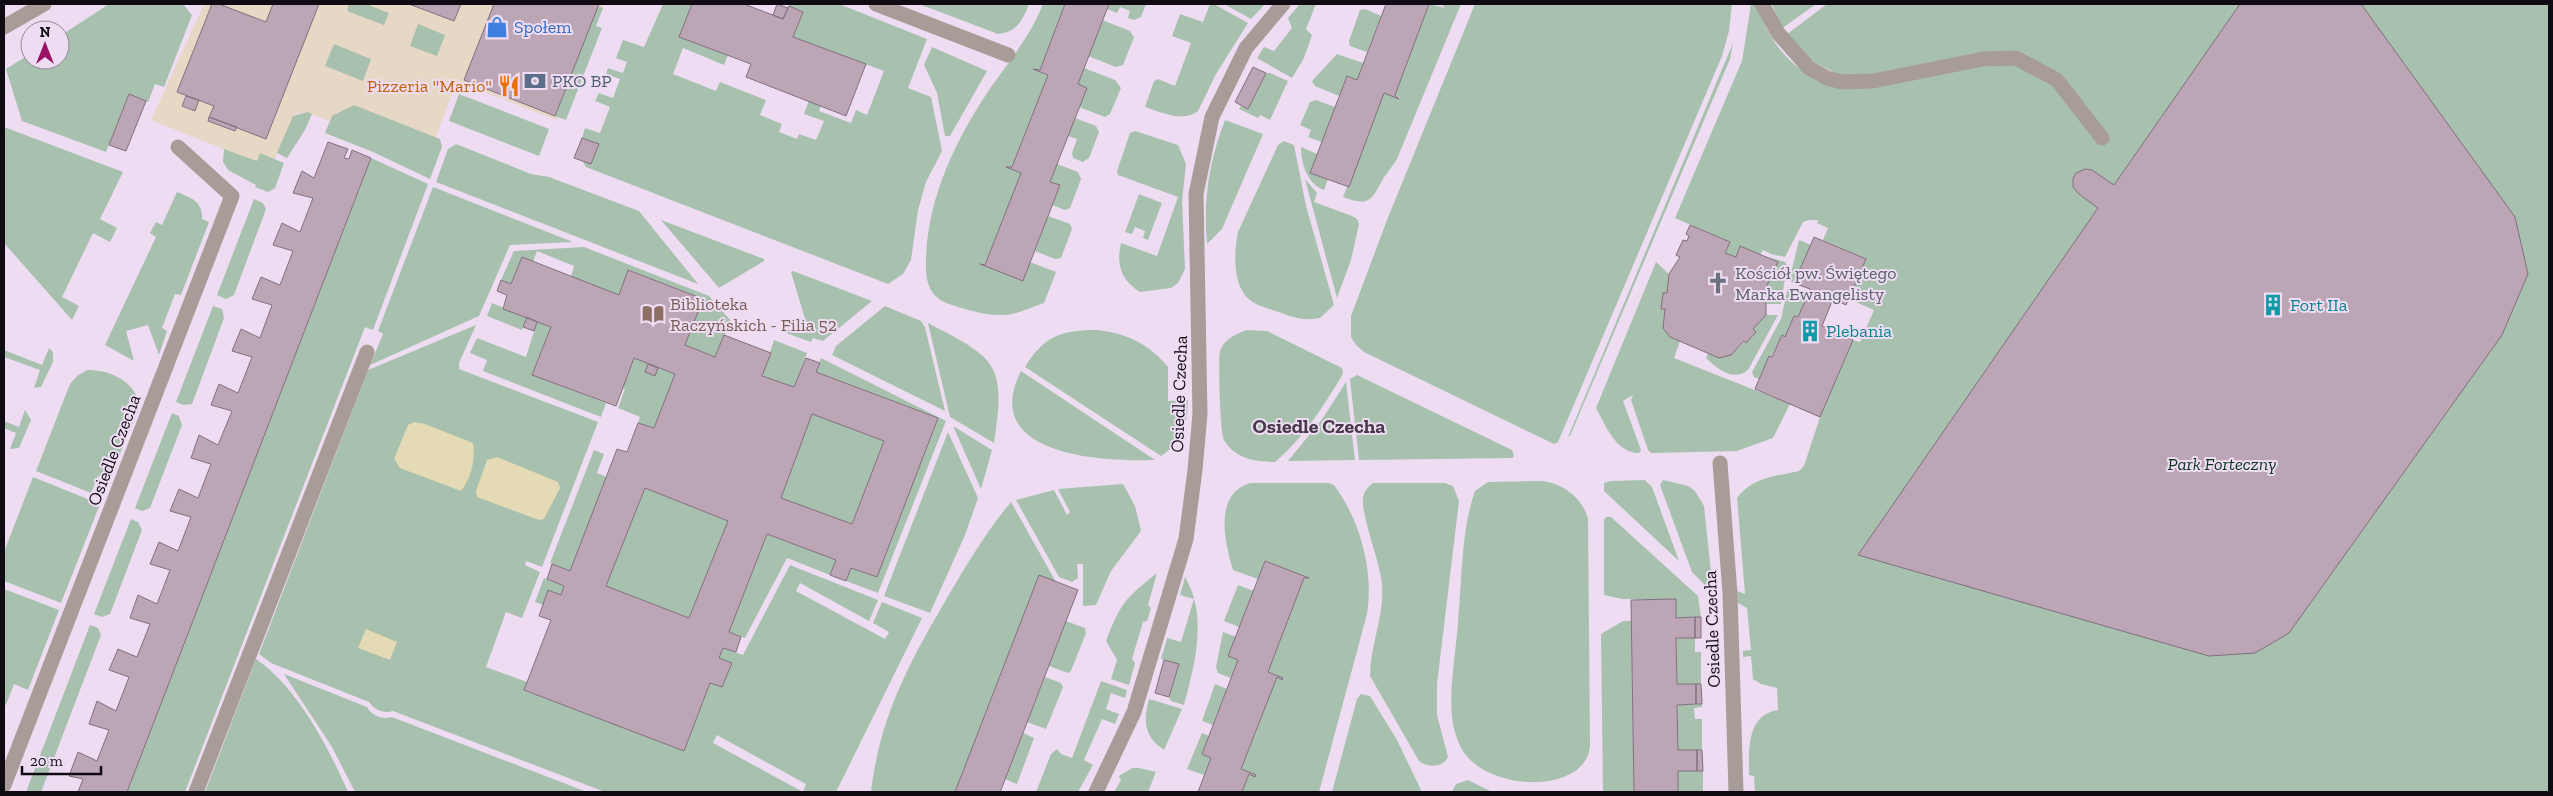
<svg xmlns="http://www.w3.org/2000/svg" width="2553" height="796" font-family="'Zilla Slab',serif">
<style>
.commercial{fill:#e7d7c5}
.green{fill:#a7c1ae;fill-rule:evenodd}
.sand{fill:#e4dab5}
.building{fill:#bca6b6;stroke:#826e7e;fill-rule:evenodd}
.lines{fill:none;stroke-linecap:round;stroke-linejoin:round}
.minor{stroke:#a79c97;stroke-width:15}
.tertiary{stroke:#a79c97;stroke-width:15}
.labels{text-anchor:middle;dominant-baseline:central;stroke-width:4;stroke-linejoin:round;paint-order:stroke}
.shop-label{font-size:18px;fill:#366cbe;stroke:#eeddf2;text-anchor:start}
.service-label{font-size:18px;fill:#4e5e75;stroke:#eeddf2;text-anchor:start}
.food-label{font-size:18px;fill:#c56008;stroke:#eeddf2;text-anchor:end}
.worship-label{font-size:18px;fill:#5b616d;stroke:#eeddf2;text-anchor:start}
.education-label{font-size:18px;fill:#785e54;stroke:#eeddf2;text-anchor:start}
.culture-label{font-size:18px;fill:#0d838f;stroke:#eeddf2;text-anchor:start}
.street-label{font-size:18px;fill:#100b12;stroke:#eeddf2}
.park-label{font-size:18px;font-style:italic;fill:#0b351b;stroke:#eeddf2}
.quarter-label{font-size:20px;font-weight:bold;fill:#473a4b;stroke:#eeddf2}
</style>
<rect width="100%" height="100%" fill="#eeddf2"/>
<path class="commercial" d="M204 4H603L556 120 457 81 431 150 332 116 329 121 308 113 294 114 271 168 151 120Z"/>
<path class="green" d="M109 4H183L192 15 164 87 155 84 148 102 129 94 106 152 22 121 6 69 30 54V60H60V36Z
M349 4H366L389 13 384 25 347 11Z
M663 4H692L679 37 728 55 724 65 683 48 673 74 716 91 720 82 766 100 760 115 782 124 779 132 797 139 799 134 816 140 824 121 804 114 809 100 821 105 819 111 851 123 856 110 867 115 884 71 793 37 803 12 789 6V4H839L927 39 908 88 931 97 942 151 926 182 918 210 911 260 903 274 888 284 586 167 582 160 598 144 582 138 585 128 600 133 610 107 595 101 599 93 613 98 620 79 606 74 608 68 623 73 627 62 616 58 623 40 644 47Z
M919 4H1029C1023 20 1017 32 998 34Z
M1043 4H1065L1040 70 1033 69 1048 75 1012 167H1007L1021 173 985 265 980 264 1023 281 1030 262 1056 272 1044 303C1032 307 1016 315 1004 315 988 316 967 310 952 305 928 298 925 280 926 258 928 196 957 137 991 87 1010 60 1031 35 1043 4Z
M1109 4H1146L1141 17 1134 20 1128 18 1130 11 1120 7 1117 13 1107 9Z
M1210 4H1214L1248 23 1216 74 1198 111C1183 123 1161 112 1145 107L1154 81 1158 79 1175 86 1191 43 1172 36 1180 14 1203 22Z
M1224 4H1265L1251 19Z
M1300 4H1316L1306 29 1312 35 1304 58 1292 78 1257 58 1264 47 1274 51 1292 28 1288 18Z
M1429 4 1445 8 1441 4H1461L1397 159C1393 166 1387 172 1383 179 1371 201 1369 207 1343 197L1384 93 1400 98 1395 95Z
M1475 4H1732L1729 31 1722 56 1558 442 1554 444 1364 352 1356 345 1351 337V316L1387 220Z
M1751 4H1758C1769 53 1815 94 1867 88L1815 63 1786 35 1827 4H2549V792H1755L1754 776 1749 775C1749 751 1746 715 1778 710L1777 688 1761 684 1753 679 1751 656 1743 657V651L1751 650 1747 608 1738 603 1737 591 1745 594 1737 498C1752 477 1777 476 1799 471L1804 466 1820 417 1853 340 1860 342 1874 310 1849 299 1866 259 1823 240 1828 228 1817 223 1818 220H1808L1803 222 1785 257 1771 254 1763 250 1760 255 1740 247 1736 257 1725 253 1730 242 1675 218 1742 61Z
M1772 4H1816L1784 27H1781Z
M598 6 603 8 596 26 602 28 566 120 555 116Z
M1365 9 1381 16 1367 52 1350 46 1349 41 1360 10Z
M1102 20 1130 31 1134 37 1123 65 1116 67 1088 56Z
M418 24 445 35 437 56 410 46Z
M1733 43 1730 59 1570 436 1568 437Z
M334 44 371 59 363 81 325 66Z
M932 47 987 71 950 136H945L937 93 924 65Z
M1337 54 1363 63 1357 80 1347 77 1339 96 1315 86 1312 81Z
M1084 68 1115 80 1121 88 1110 114 1105 117 1079 107 1087 88 1078 84Z
M1266 73H1270L1288 81 1270 120 1260 115 1258 118 1239 109 1241 106 1248 109Z
M459 94 549 129 539 156 449 121Z
M1316 100 1335 107 1322 142 1308 137 1311 130 1300 125 1310 102Z
M354 105 440 139 442 147 430 179 373 152 325 133 332 116Z
M308 112 312 114 305 130 287 158 277 153 293 116Z
M1075 118 1096 126 1099 132 1089 158 1083 162 1073 158 1072 153 1077 139 1068 136Z
M1225 120 1263 134 1222 229 1207 244C1203 199 1209 162 1225 120Z
M4 127 123 172 100 219 117 228 110 242 93 233 62 297 79 306 72 320 4 243Z
M1135 131 1178 145 1186 164 1182 201 1185 269 1178 283 1171 288 1140 292C1121 280 1116 265 1121 243L1157 256 1178 197 1118 175 1117 171 1130 133Z
M1284 141 1294 145 1306 206 1334 305 1320 318C1304 321 1294 318 1279 312 1270 309 1257 306 1250 300 1232 286 1234 252 1238 232L1278 145Z
M456 144 531 174 549 177 639 211 698 284 436 182 448 149Z
M1301 147 1317 154 1328 179 1324 190C1307 184 1301 163 1301 147Z
M224 149 257 161 260 153 284 163 275 188 268 192 255 187 256 185 228 170 223 162Z
M371 158 428 184 373 330 365 327 185 792H127Z
M1057 164 1078 172 1081 179 1070 208 1065 210 1052 205 1060 185 1050 182Z
M1305 179 1317 193 1314 202 1352 216 1357 219 1359 224 1351 260 1337 298Z
M433 187 573 242 510 245 479 316 370 365 383 334 378 331Z
M177 192C192 198 203 202 202 219L209 222 181 295 175 294 162 328 167 331 159 355 148 325 126 331 134 361 105 345 156 237 150 233 156 222 162 225Z
M1139 194 1162 203 1148 240 1143 238 1145 231 1135 227 1132 234 1125 232Z
M254 199 263 203 266 209 234 295 226 299 217 295Z
M1048 216 1070 224 1072 229 1061 258 1055 259 1035 251Z
M661 220 764 259V261L719 288Z
M1799 240 1811 245 1794 283 1789 281Z
M584 247 709 296 731 321 715 357 685 345 703 299 629 270 619 295 571 277 574 266 537 251 533 262 522 257 511 284 501 280 514 251Z
M1769 257 1785 262 1787 265 1781 304H1766L1762 296 1777 262Z
M1656 262 1669 274 1667 293H1663L1661 309H1665L1663 328 1670 337 1680 341 1674 358 1790 404 1773 438 1737 451 1651 453 1648 450 1631 400 1633 395 1623 401 1641 450 1639 453C1616 453 1606 426 1596 408Z
M793 271 872 301 823 341 813 338 811 342 783 332 806 322 791 272Z
M1788 287 1808 295 1798 317 1794 316 1785 337 1782 336 1759 379 1754 377 1752 372 1781 319Z
M492 303 527 317 522 330 487 316Z
M213 306 222 309 224 318 192 404 183 405 176 402Z
M885 306 921 321 925 327 945 411 832 355 836 346Z
M1766 315H1778L1748 370C1732 382 1718 369 1706 358L1708 353C1733 363 1737 345 1756 332L1753 329Z
M537 322 551 327 532 375 606 403 601 417 483 371 487 360 470 353 477 338 526 357Z
M928 323C997 359 1006 363 994 443L950 417Z
M476 325 459 363V369L598 422 542 567 526 561 525 565 540 572 522 618 506 612 486 667 527 682 524 690 684 751 710 683 722 687 732 663 719 658 723 648 743 655 790 565 878 600 869 621 800 583 796 591 885 639 889 632 873 623 882 602 922 618 836 792H605L393 711C383 714 375 710 369 702L271 663 259 654 368 370ZM717 735 806 784 803 792 713 743Z
M1097 330C1126 333 1149 344 1168 367V401L1188 400C1187 425 1183 442 1161 456L1025 367C1044 336 1061 330 1097 330Z
M1247 330 1267 331 1342 368 1343 374C1324 405 1304 438 1275 462 1256 462 1235 459 1224 440 1220 434 1218 360 1220 351 1224 339 1236 334 1247 330Z
M774 340 807 353 794 387 762 376Z
M49 348 53 352V362L41 387 34 388 40 370 4 357V350L42 365Z
M634 358 675 374 654 428 638 423 640 417 618 408 625 389 614 385 618 375 627 378Z
M821 358 946 421 878 593 846 581 851 568 876 577 938 418 816 372Z
M87 370C110 369 139 383 139 408L109 480 98 476 91 493 36 471 70 384 77 376Z
M1021 371 1155 460C1103 462 978 456 1021 371Z
M1357 375 1512 450 1514 456 1512 458 1359 460 1350 379Z
M1346 382 1355 460 1288 461 1323 418Z
M25 410 31 420 19 448 10 449 16 433 4 428V421L19 427Z
M172 413 179 416 182 425 150 508 142 511 135 508Z
M812 414 884 441 852 524 781 498Z
M953 426 992 450 981 489Z
M948 432 978 498 965 535 930 613 884 596Z
M594 450 604 454 597 473 607 477 570 571 550 563Z
M33 477 100 504 61 603 4 581V552Z
M1645 480 1652 487 1679 561 1604 491V483L1611 481Z
M1663 480 1688 486 1695 491 1704 506 1711 572 1706 586 1692 572 1660 485Z
M1541 481C1563 483 1581 497 1588 518L1590 747C1584 796 1482 792 1460 746 1456 737 1453 727 1452 717 1449 686 1456 653 1458 622 1462 581 1461 529 1475 491L1488 482Z
M1250 483H1329L1334 485C1360 520 1374 570 1367 614L1319 792H1242L1249 774 1241 769 1277 677 1283 678 1268 672 1304 578H1309L1265 561 1258 579 1233 570C1225 544 1213 494 1250 483Z
M1373 483H1445L1453 486 1459 501 1437 684V715L1448 757C1442 768 1428 768 1419 761L1370 676C1370 642 1387 612 1381 577 1378 558 1361 513 1363 498 1364 491 1368 487 1373 483Z
M1123 484 1135 506 1141 531 1111 571 1096 605 1083 606V564H1077L1078 578 1072 582 1059 577 1016 500 1054 490 1067 515 1070 512 1058 489Z
M645 488 728 521 689 618 606 586Z
M1011 502 1056 582 1039 576 955 792H871C880 716 909 663 947 598 967 564 986 532 1011 502Z
M1606 517H1611L1698 596 1701 617 1676 618 1675 599H1622L1604 595V520Z
M131 519 138 522 142 530 110 614 102 617 94 614Z
M767 534 836 560 830 575 787 558 745 638 729 632Z
M1157 573 1148 605 1151 608 1147 621 1143 622 1132 659 1135 663 1129 685 1111 679 1117 660 1106 641C1121 602 1125 599 1157 573Z
M1185 577C1208 616 1195 663 1184 705L1171 701 1169 697 1178 664 1161 659 1167 638 1181 642 1194 599 1180 595Z
M544 578 564 586 561 595 543 605 535 602Z
M1238 585 1254 591 1239 627 1224 621Z
M4 589 59 610 28 690 14 684 6 705 4 704Z
M1066 621 1085 628 1086 633 1071 671 1068 673 1049 666Z
M1623 621H1631L1634 792H1603L1601 634Z
M90 625 98 628 101 635 41 792H26Z
M1223 632 1236 637 1228 656 1238 660 1231 678 1218 673 1216 667Z
M1676 638H1695V652H1701V684H1677Z
M256 659C297 687 329 748 348 792H205Z
M284 674 367 707C372 716 382 720 392 717L587 792H355L332 747Z
M1045 677 1061 683 1063 687 1046 729 1027 722Z
M1101 681 1127 690 1125 698 1111 693 1106 709 1119 714 1115 724 1102 719 1084 760 1093 765 1078 792H1036L1051 754 1057 749 1061 754 1072 758Z
M1215 684 1227 689 1213 725 1202 721Z
M1361 694 1370 696 1397 740 1422 792H1332L1357 699Z
M1149 699 1182 709 1164 750C1144 737 1143 721 1149 699Z
M1702 704V707L1694 708 1695 719H1702V750H1678L1677 705Z
M1023 733 1034 738 1017 784 1005 779Z
M1202 733 1209 736 1202 754 1211 758 1204 775 1187 769Z
M1132 768H1139L1156 772 1148 792H1114L1121 780 1119 776Z
M1678 771H1703V792H1678Z
M1468 780 1492 792H1452L1456 784Z"/>
<path class="sand" d="M414 422 425 424 473 443C476 458 471 479 461 491L400 468 394 459 408 425Z
M497 457 558 482 560 488 544 519 539 520 477 497 476 491 487 460Z
M366 629 397 642 390 660 358 648Z"/>
<path class="building" d="M212 4H219L266 22 273 4H319L266 139 209 117 214 106 177 92Z
M409 4H461L454 21Z
M494 4H599L555 116 464 80Z
M692 4H744L783 19 789 6 803 12 793 37 866 64 846 116 746 77 751 64 679 37Z
M777 4 788 8 783 19 773 15Z
M1065 4H1109L1078 84 1087 88 1050 182 1060 185 1023 281 980 264 985 265 1021 173 1006 167H1012L1048 75 1033 69 1040 70Z
M1386 4H1429L1395 95 1399 99 1384 93 1349 187 1310 173 1347 76 1357 80Z
M2240 4H2361L2515 217 2528 274 2502 335 2289 633 2255 653 2209 656 1858 555 2098 208 2079 194 2073 187V178L2076 173 2085 169 2092 170 2114 185Z
M1253 67 1266 73 1248 109 1235 102Z
M129 94 146 101 126 151 109 145Z
M186 96 199 100 195 111 182 106Z
M209 117 237 127 235 131 208 121Z
M582 138 599 144 591 164 574 158Z
M328 142 348 149 344 158 349 159 352 150 371 158 127 792H78L83 779 69 776 78 752 97 761 109 730 89 724 97 701 116 711 129 677 109 670 118 649 137 657 150 624 130 618 138 595 157 604 170 570 150 564 159 542 178 551 191 517 170 511 179 489 198 498 211 464 191 458 199 435 218 445 232 411 211 405 219 384 238 393 252 357 232 351 241 329 260 338 272 305 252 299 261 277 280 285 293 251 273 245 282 223 300 232 313 198 293 193 302 171 314 178Z
M1690 225 1730 242 1725 253 1736 257 1740 246 1778 262 1762 296 1766 304V315L1753 329 1756 332 1746 343 1744 341 1731 355 1719 358 1670 337 1663 328 1665 309H1661L1663 293H1667L1669 274 1680 257 1676 255 1683 240 1687 241 1689 236 1686 234Z
M1814 237 1866 259 1846 305 1833 299 1822 326 1853 340 1820 417 1755 389 1769 356 1772 357 1782 335 1785 337 1794 316 1798 317 1808 295 1810 289 1794 283Z
M522 257 619 295 628 270 703 299 685 345 715 357 724 335 771 353 762 376 794 387 806 358 820 363 816 372 938 418 877 577 851 568 846 581 830 575 836 560 767 534 729 632 741 637 736 652 723 648 719 658 732 663 722 687 710 683 684 751 524 690 551 620 539 616 548 590 561 595 564 586 547 579 552 564 570 571 617 449 627 452 638 423 654 428 675 374 634 358 616 406 532 375 551 327 503 309 507 295 497 291 501 280 511 284ZM812 414 884 441 852 524 781 498ZM645 488 728 521 689 618 606 586Z
M527 317 537 322 534 331 523 327Z
M648 364 658 368 655 376 645 372Z
M1265 561 1309 578H1304L1268 672 1283 678 1282 680 1277 677 1241 769 1256 775 1255 777 1249 774 1242 792H1198L1211 758 1202 754 1238 660 1228 656Z
M1039 575 1078 590 1001 790V792H955Z
M1676 599V618L1695 617V638H1676L1677 684H1696V704L1677 705 1678 750H1697V771H1678V792H1634L1631 600Z
M1695 617H1701V638H1695Z
M1164 660 1179 664 1169 697 1155 693Z
M1696 684H1701L1702 704H1696Z
M1697 750H1702L1703 771H1697Z"/>
<g class="lines">
<path class="minor" d="M876 4 1008 55
M1762 4 1778 33 1809 68 1827 78 1842 82 1873 81 1983 59 2016 58 2057 80 2102 138
M1720 463 1730 593 1736 792
M4 785 232 196 178 147
M196 792 367 352
M1096 792 1134 712 1186 539 1195 470 1200 414 1196 194 1212 117 1246 48 1283 4"/>
<path class="tertiary" d="M4 27 44 4"/>
</g>
<defs>
<g id="shop-bare" transform="scale(1.725)"><path d="M-5-2.5h2.3a2.7 3.5 0 0 1 5.4 0H5L5.5 6h-11ZM-1.5-2.5h3a1.5 2.3 0 0 0-3 0Z" fill="#3f7fe0" stroke="#eeddf2" stroke-width="2.5" paint-order="stroke"/></g>
<g id="bank-bare" transform="scale(1.725)"><path d="M-6-4H6V4H-6ZM0-2.3a2.3 2.3 0 1 0 0 4.6a2.3 2.3 0 1 0 0-4.6Z" fill="#5c6f8a" stroke="#eeddf2" stroke-width="2.5" paint-order="stroke"/></g>
<g id="restaurant-bare" transform="scale(1.725)"><path d="M-5-6h1v4h1v-4h1v4h1v-4h1v5L-1.5 .5V6h-2V.5L-5-1ZM5-6V6H3V1.5H1.5Q1.5-4 5-6Z" fill="#e8710a" stroke="#eeddf2" stroke-width="2.5" paint-order="stroke"/></g>
<g id="church-bare" transform="scale(1.725)"><path d="M-1.2-6h2.4v3.5h3.3v2.4h-3.3V6h-2.4V-.1h-3.3v-2.4h3.3Z" fill="#6b7280" stroke="#eeddf2" stroke-width="2.5" paint-order="stroke"/></g>
<g id="building-bare" transform="scale(1.725)"><path d="M-4-6H4V6H1V3H-1V6H-4ZM-2.5-4.3h1.7v1.8h-1.7ZM.8-4.3h1.7v1.8H.8ZM-2.5-1h1.7V.8h-1.7ZM.8-1h1.7V.8H.8Z" fill="#0f9aa8" stroke="#eeddf2" stroke-width="2.5" paint-order="stroke"/></g>
<g id="library-bare" transform="scale(1.725)"><path d="M-6-4Q-3-5.5-.7-3.5V5Q-3 3-6 4ZM6-4Q3-5.5 .7-3.5V5Q3 3 6 4Z" fill="#8d6e63" stroke="#eeddf2" stroke-width="2.5" paint-order="stroke"/></g>
</defs>
<g fill-rule="evenodd">
<use href="#shop-bare" x="497" y="27"/>
<use href="#bank-bare" x="535" y="81"/>
<use href="#restaurant-bare" x="509" y="86"/>
<use href="#church-bare" x="1718" y="283"/>
<use href="#building-bare" x="2273" y="305"/>
<use href="#library-bare" x="653" y="314"/>
<use href="#building-bare" x="1810" y="331"/>
</g>
<g class="labels">
<g class="shop-label">
<text x="514" y="27">Społem</text>
</g>
<g class="service-label">
<text x="552" y="81">PKO BP</text>
</g>
<g class="food-label">
<text x="492" y="86">Pizzeria "Mario"</text>
</g>
<g class="worship-label">
<text x="1735" y="273">Kościół pw. Świętego<tspan x="1735" dy="21">Marka Ewangelisty</tspan></text>
</g>
<g class="education-label">
<text x="670" y="304">Biblioteka<tspan x="670" dy="21">Raczyńskich - Filia 52</tspan></text>
</g>
<g class="culture-label">
<text x="2290" y="305">Fort IIa</text>
<text x="1826" y="331">Plebania</text>
</g>
<g class="street-label">
<text transform="translate(1179 394) rotate(-88)">Osiedle Czecha</text>
<text transform="translate(114 450) rotate(-69)">Osiedle Czecha</text>
<text transform="translate(1712 629) rotate(-92)">Osiedle Czecha</text>
</g>
<g class="park-label">
<text x="2222" y="464">Park Forteczny</text>
</g>
<g class="quarter-label">
<text x="1319" y="426">Osiedle Czecha</text>
</g>
</g>
<rect width="2553" height="796" fill="none" stroke="#100b12" stroke-width="10"/>
<g transform="translate(45 45)"><circle r="24" fill="#eeddf2" stroke="#958998"/>
<path d="M0-4L9 19L0 12L-9 19Z" fill="#991266"/>
<text y="-8" font-size="14" font-weight="bold" text-anchor="middle" fill="#100b12">N</text>
</g>
<path d="M22 766v8h79v-8" fill="none" stroke="#100b12" stroke-width="2.5"/>
<text x="30" y="766" font-size="15" fill="#100b12" stroke="#eeddf2" stroke-width="4" paint-order="stroke">20 m</text>
</svg>
